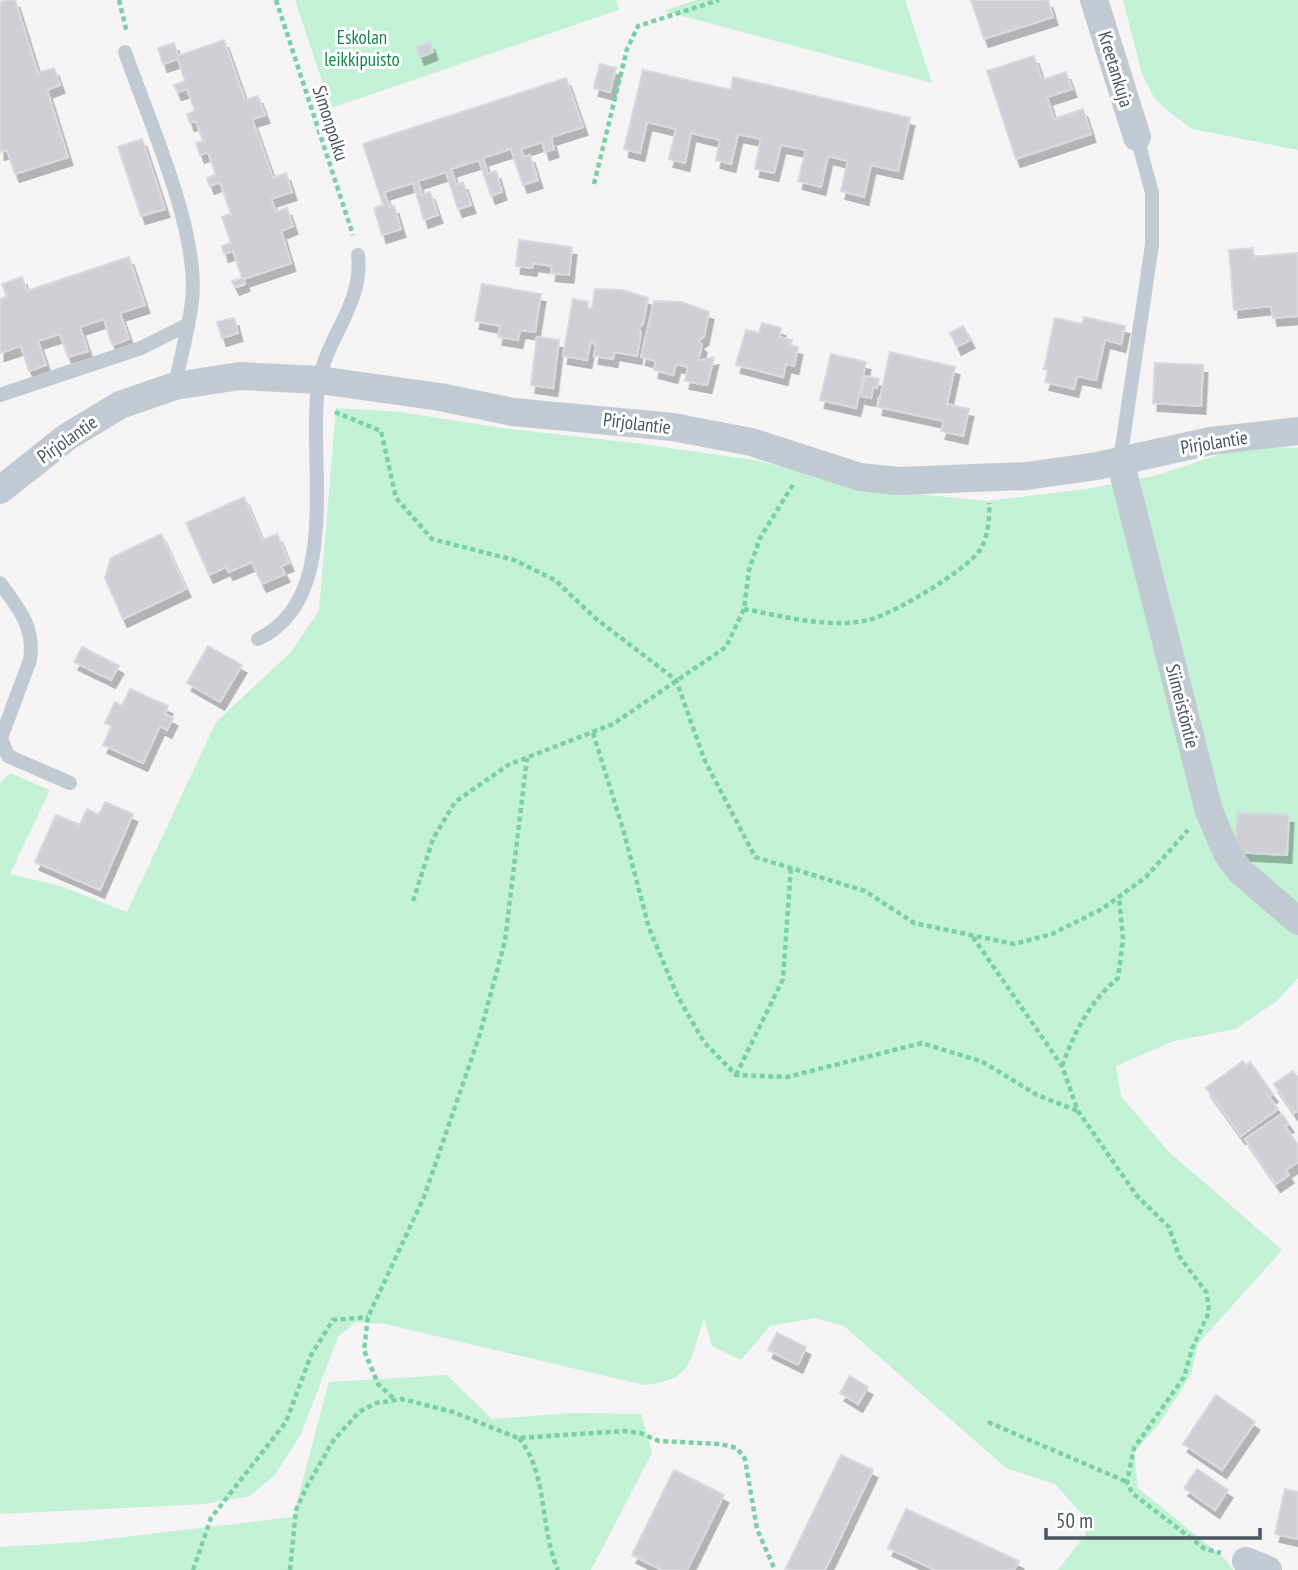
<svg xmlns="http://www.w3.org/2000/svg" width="1298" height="1570" font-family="'PT Sans Narrow',sans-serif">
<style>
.green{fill:#c3f1d5}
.building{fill:#cdcfd5;stroke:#d7d9de;stroke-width:2;filter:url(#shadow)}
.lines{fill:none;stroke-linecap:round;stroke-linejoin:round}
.path{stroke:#7ad0a6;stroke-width:4.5;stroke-dasharray:5 3.5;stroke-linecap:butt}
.service{stroke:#c1cad2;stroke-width:14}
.minor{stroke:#c1cad2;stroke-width:28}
.labels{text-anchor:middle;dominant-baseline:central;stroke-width:6;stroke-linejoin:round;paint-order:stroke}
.park-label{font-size:19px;fill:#17864f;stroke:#fff}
.street-label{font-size:19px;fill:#4a5661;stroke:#fff}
</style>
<defs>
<filter id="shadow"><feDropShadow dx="4.5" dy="8" stdDeviation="0" flood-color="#0004"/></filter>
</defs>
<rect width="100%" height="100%" fill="#f5f3f3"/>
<path class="green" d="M295 0H616L619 10 331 108Z
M696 0H905L932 83 664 11Z
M1123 0H1298V150L1192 129 1172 114 1155 99 1142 74Z
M336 408 401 412 502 428 642 444 754 460 878 490 987 501 1087 489 1154 476 1221 454 1261 446 1298 448V978L1278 1000 1236 1029 1174 1041 1116 1066 1121 1096 1168 1151 1282 1250 1198 1344 1191 1375 1159 1424 1134 1453 1138 1488 1225 1559 1233 1570H1058L1086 1534 1082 1514 1055 1484 1006 1468 844 1326 815 1318 770 1326 741 1360 712 1346 704 1318C689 1361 694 1380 644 1385L385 1324 356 1322 338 1337 301 1434 275 1475 250 1496 205 1504 0 1514V783L10 773 50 790 10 874 61 886 127 912 216 722 290 653 319 611Z
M447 1375 492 1419 572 1413 641 1414 652 1453 591 1570H0V1547L82 1542 293 1517 329 1382Z"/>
<path class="building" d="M6 0H15L38 73 54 68 60 85 47 90 68 157 15 174 7 150 0 152V2Z
M971 0H1048L1053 17 984 39Z
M224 40 245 100 258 96 265 115 252 119 273 178 286 173 292 192 271 199 276 212 287 208 293 226 281 231 291 263 244 279 245 283 235 287 232 281 242 278 233 251 224 254 222 246 231 243 222 217 231 214 220 182 210 186 207 178 216 175 208 152 200 155 196 143 203 141 196 121 190 123 187 114 195 111 187 89 177 92 174 85 185 81 178 59 163 64 158 48 174 43 178 56Z
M430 42 433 52 420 57 417 47Z
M1034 56 1042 80 1066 72 1072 89 1047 97 1054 119 1083 109 1091 134 1016 159 987 71Z
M600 64 616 68 610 92 594 88Z
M643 70 731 90 733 77 910 118 898 171 871 165 864 197 841 191 848 161 828 156 821 187 798 181 806 150 781 145 774 173 755 169 761 139 738 134 731 164 716 160 720 140 691 133 685 163 669 159 676 129 647 122 640 153 624 149Z
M566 78 583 127 551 137 554 149 545 152 542 142 521 149 524 157 530 155 538 180 523 185 511 149 483 158 488 174 496 171 502 192 491 196 479 160 451 169 456 185 463 182 471 205 458 209 446 172 418 181 422 195 430 192 438 215 424 220 413 183 384 192 390 208 394 206 401 229 382 235 374 208 383 205 363 144Z
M142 139 165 209 141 216 118 147Z
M519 240 572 247 569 275 551 273 552 266 533 263 532 268 516 266Z
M1253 248 1254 257 1298 253V316L1273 318 1271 306 1234 310 1229 250Z
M129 257 145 305 120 313 129 339 112 345 104 319 80 327 88 351 68 357 60 334 38 341 46 365 29 371 21 346 0 353V299L7 297 2 284 22 277 27 291Z
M482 284 541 294 535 332 520 330 518 340 498 337 500 326 475 321Z
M595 289 622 290 648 298 643 324 639 328 641 333 637 356 614 352 613 359 594 356 596 345 591 340 587 360 563 356 573 299 588 302 587 308 592 309Z
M654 301 681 302 709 312 704 337 698 341 702 345 698 361 714 357 707 385 685 381 688 367 676 364 673 375 654 370 656 361 641 357Z
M1084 317 1125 326 1121 344 1105 340 1096 380 1077 376 1074 389 1045 382 1048 370 1044 369 1055 318 1082 324Z
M234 318 238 333 222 338 217 322Z
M762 323 781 328 779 337 792 340 790 345 798 347 794 366 786 364 783 377 736 365 746 330 759 333Z
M963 326 970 340 957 347 950 333Z
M537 337 559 340 553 388 531 385Z
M890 352 955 367 947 404 969 409 963 436 941 431 944 421 878 407Z
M831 354 866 362 856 408 820 400Z
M1155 363 1203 365 1201 406 1153 403Z
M865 376 879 379 877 388 873 387 871 398 861 396Z
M244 497 262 540 277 534 289 563 281 566 285 574 262 584 252 562 229 572 226 567 209 575 186 523Z
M161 534 186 589 123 619 105 578 111 558Z
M208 646 242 665 220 702 187 683Z
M82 647 119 666 111 680 74 662Z
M130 689 168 706 165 714 173 718 167 730 160 726 143 763 103 745 112 726 105 723 115 702 122 706Z
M105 802 133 814 100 890 35 862 56 815 80 825 87 809 99 815Z
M1237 813 1289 815 1287 855 1235 852Z
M1243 1061 1246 1065 1250 1062 1273 1094 1269 1097 1278 1109 1241 1136 1206 1088Z
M1293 1071 1298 1078V1111L1294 1113 1274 1084Z
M1282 1114 1289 1124 1285 1126 1298 1145V1162L1286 1170 1289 1175 1276 1184 1245 1139Z
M777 1333 806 1347 798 1365 768 1350Z
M850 1376 868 1387 858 1404 840 1393Z
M1216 1395 1255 1422 1222 1470 1183 1444Z
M841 1455 873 1470 825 1570H785Z
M1197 1469 1228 1490 1215 1510 1184 1488Z
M674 1470 724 1495 687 1570H662L632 1555Z
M1285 1489 1298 1492V1539L1275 1534Z
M906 1509 1019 1561 1014 1570H935L888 1548Z"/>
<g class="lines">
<path class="path" d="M119 0 127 33
M276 0 353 235
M594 184 627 49 638 26 719 0
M335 412 381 431 396 498 432 539 514 560 555 580 595 618 676 680 705 761 755 857 865 891 914 923 1014 944 1052 934 1102 909 1146 877 1188 830
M744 609C782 616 833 630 872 619 896 612 967 570 980 550 988 537 990 517 989 503
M593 733 623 829 649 928 678 997 704 1042 736 1075 787 1077 922 1043 983 1062 1037 1095 1078 1111
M413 901 433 839 455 802 508 765 613 724 726 647 744 609 749 570 760 538 794 483
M973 937 1062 1066 1078 1111 1137 1196 1169 1227 1179 1256 1207 1293 1209 1312 1192 1349 1184 1377 1134 1448 1127 1482 1132 1493 1205 1549 1221 1553
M1062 1066C1075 1031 1089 1003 1118 978L1123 939 1119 898
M736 1075 783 979 791 866
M393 1398 378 1384 364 1350 368 1317 424 1197 479 1037 505 941 527 758
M988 1422 1127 1482
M519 1438C549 1476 539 1527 558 1570
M193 1570 211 1518 286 1422 311 1355 333 1320 368 1317
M290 1570 296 1510 306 1488 333 1441 359 1412 376 1403 402 1399 453 1412 518 1438 625 1431 640 1433 659 1441 720 1444 737 1448 745 1459 757 1529 775 1570"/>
<path class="service" d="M125 52C148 119 200 231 192 301 189 329 180 358 175 386
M0 395 141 348 187 325
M1120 460 1152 245V193L1137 137
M0 583C19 609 35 627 30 660L1 738 8 756 70 783
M258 639C345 598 306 458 319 381 327 337 364 302 358 255"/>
<path class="minor" d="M1094 0 1137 137
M1120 460 1209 811 1227 853 1240 871 1298 921
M0 490 67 437 120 405 175 386 240 376 319 380 440 397 513 412 673 427 751 442 860 477 898 481 1027 476 1097 466 1211 441 1298 431
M1246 1561 1268 1570"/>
</g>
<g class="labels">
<g class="park-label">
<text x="362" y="37">Eskolan<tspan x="362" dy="22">leikkipuisto</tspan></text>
</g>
<g class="street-label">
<text transform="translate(1116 69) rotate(73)">Kreetankuja</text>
<text transform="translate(331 123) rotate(72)">Simonpolku</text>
<text transform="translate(637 423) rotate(7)">Pirjolantie</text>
<text transform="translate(67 439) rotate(-35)">Pirjolantie</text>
<text transform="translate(1214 442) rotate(-9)">Pirjolantie</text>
<text transform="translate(1183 706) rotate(76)">Siimeistöntie</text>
</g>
</g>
<path d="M1046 1528v10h214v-10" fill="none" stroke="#4a5661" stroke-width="3.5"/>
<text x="1056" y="1528" font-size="21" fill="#4a5661" stroke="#ffffff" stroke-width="5" paint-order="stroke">50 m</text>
</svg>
